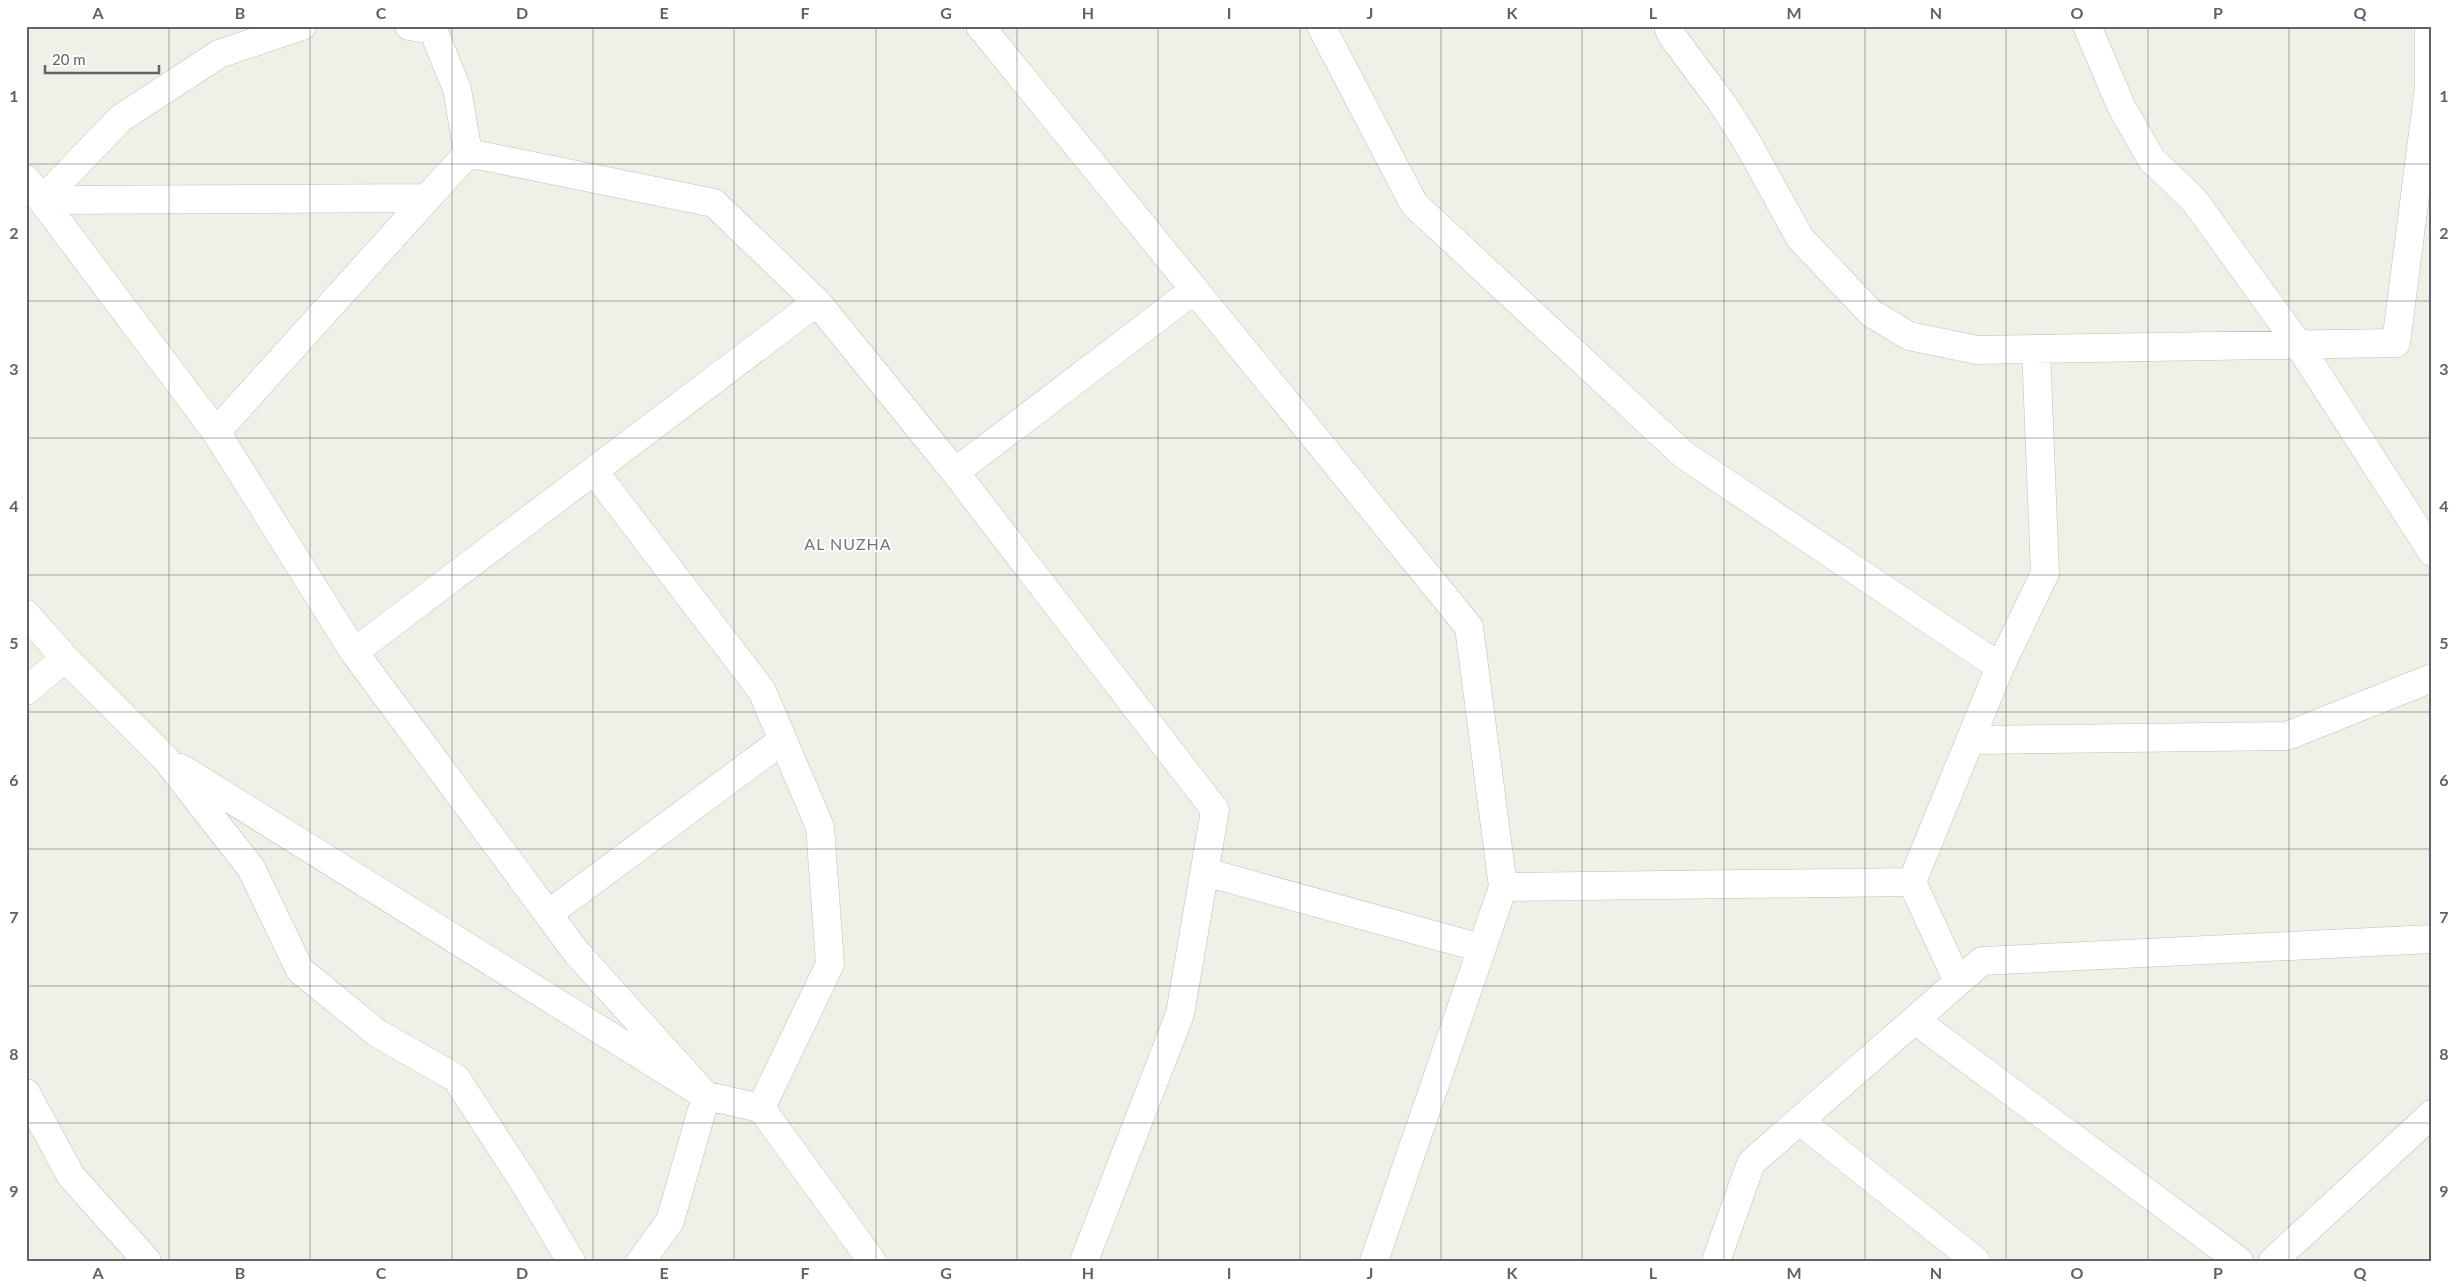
<svg xmlns="http://www.w3.org/2000/svg" width="2458" height="1287" font-family="Lato,sans-serif">
<style>
.lines{fill:none;stroke-linecap:round;stroke-linejoin:round}
.minor-casing{stroke:#bcbec3;stroke-width:29}
.minor{stroke:#fff;stroke-width:28}
.grid{fill:none;stroke:#5f6268;stroke-width:1;stroke-opacity:0.55}
.labels{text-anchor:middle;dominant-baseline:central;stroke-width:4;stroke-linejoin:round;paint-order:stroke}
.neighbourhood-label{font-size:16px;letter-spacing:1px;fill:#6f747a;stroke:#fff}
.neatline{fill:none;stroke:#5f6268;stroke-width:2}
.grid-label{font-size:16px;text-anchor:middle;font-weight:bold;fill:#5f6268}
</style>
<rect width="100%" height="100%" fill="#f1f0e7"/>
<g class="lines">
<g class="minor-casing">
<path id="minor" d="M409 26 433 30 457 89 468 153
M980 26 1469 627 1503 887 1374 1261
M1321 26 1414 204 1684 455 2000 667
M1668 26 1672 36 1722 103 1747 142 1800 238 1871 313 1909 336 1977 350 2396 343 2429 87V26
M2087 26 2121 106 2152 160 2194 200 2298 344 2432 552
M26 179 216 432 354 652 577 953 706 1096 761 1108 872 1261
M42 200 427 198
M42 200 121 118 219 54 302 26
M216 432 468 153 714 203 817 302 955 472 1215 810 1180 1014 1084 1261
M594 471 762 691 820 827 830 964 761 1108
M955 472 1194 290
M26 614 65 658 165 758 251 868 300 970 377 1033 456 1078 527 1187 571 1261
M354 652 817 302
M26 691 65 658
M1971 740 2287 736 2432 678
M181 768 706 1096 670 1221 641 1261
M1205 872 1481 948
M1503 887 1912 882
M548 914 783 740
M1958 982 1912 882 2000 667 2045 573 2036 349
M1915 1020 2239 1261
M26 1093 71 1176 147 1261
M1800 1121 1976 1261
M1716 1261 1751 1163 1982 961 2432 939
M2273 1261 2432 1114"/>
</g>
<use href="#minor" class="minor"/>
</g>
<path class="grid" d="M169 26V1261M310 26V1261M452 26V1261M593 26V1261M734 26V1261M876 26V1261M1017 26V1261M1158 26V1261M1300 26V1261M1441 26V1261M1582 26V1261M1724 26V1261M1865 26V1261M2006 26V1261M2148 26V1261M2289 26V1261M26 164H2432M26 301H2432M26 438H2432M26 575H2432M26 712H2432M26 849H2432M26 986H2432M26 1123H2432"/>
<g class="labels">
<g class="neighbourhood-label">
<text x="848" y="543">AL NUZHA</text>
</g>
</g>
<rect width="2458" height="1287" fill="none" stroke="#ffffff" stroke-width="55"/>
<path d="M45 65v8h114v-8" fill="none" stroke="#5f6268" stroke-width="2.5"/>
<text x="52" y="65" font-size="15" fill="#5f6268" stroke="#ffffff" stroke-width="4" paint-order="stroke">20 m</text>
<rect x="28" y="28" width="2402" height="1232" class="neatline"/>
<g class="grid-label">
<text x="98" y="19">A</text>
<text x="240" y="19">B</text>
<text x="381" y="19">C</text>
<text x="522" y="19">D</text>
<text x="664" y="19">E</text>
<text x="805" y="19">F</text>
<text x="946" y="19">G</text>
<text x="1088" y="19">H</text>
<text x="1229" y="19">I</text>
<text x="1370" y="19">J</text>
<text x="1512" y="19">K</text>
<text x="1653" y="19">L</text>
<text x="1794" y="19">M</text>
<text x="1936" y="19">N</text>
<text x="2077" y="19">O</text>
<text x="2218" y="19">P</text>
<text x="2360" y="19">Q</text>
<text x="14" y="102">1</text>
<text x="2444" y="102">1</text>
<text x="14" y="239">2</text>
<text x="2444" y="239">2</text>
<text x="14" y="375">3</text>
<text x="2444" y="375">3</text>
<text x="14" y="512">4</text>
<text x="2444" y="512">4</text>
<text x="14" y="649">5</text>
<text x="2444" y="649">5</text>
<text x="14" y="786">6</text>
<text x="2444" y="786">6</text>
<text x="14" y="923">7</text>
<text x="2444" y="923">7</text>
<text x="14" y="1060">8</text>
<text x="2444" y="1060">8</text>
<text x="14" y="1197">9</text>
<text x="2444" y="1197">9</text>
<text x="98" y="1279">A</text>
<text x="240" y="1279">B</text>
<text x="381" y="1279">C</text>
<text x="522" y="1279">D</text>
<text x="664" y="1279">E</text>
<text x="805" y="1279">F</text>
<text x="946" y="1279">G</text>
<text x="1088" y="1279">H</text>
<text x="1229" y="1279">I</text>
<text x="1370" y="1279">J</text>
<text x="1512" y="1279">K</text>
<text x="1653" y="1279">L</text>
<text x="1794" y="1279">M</text>
<text x="1936" y="1279">N</text>
<text x="2077" y="1279">O</text>
<text x="2218" y="1279">P</text>
<text x="2360" y="1279">Q</text>
</g>
</svg>
